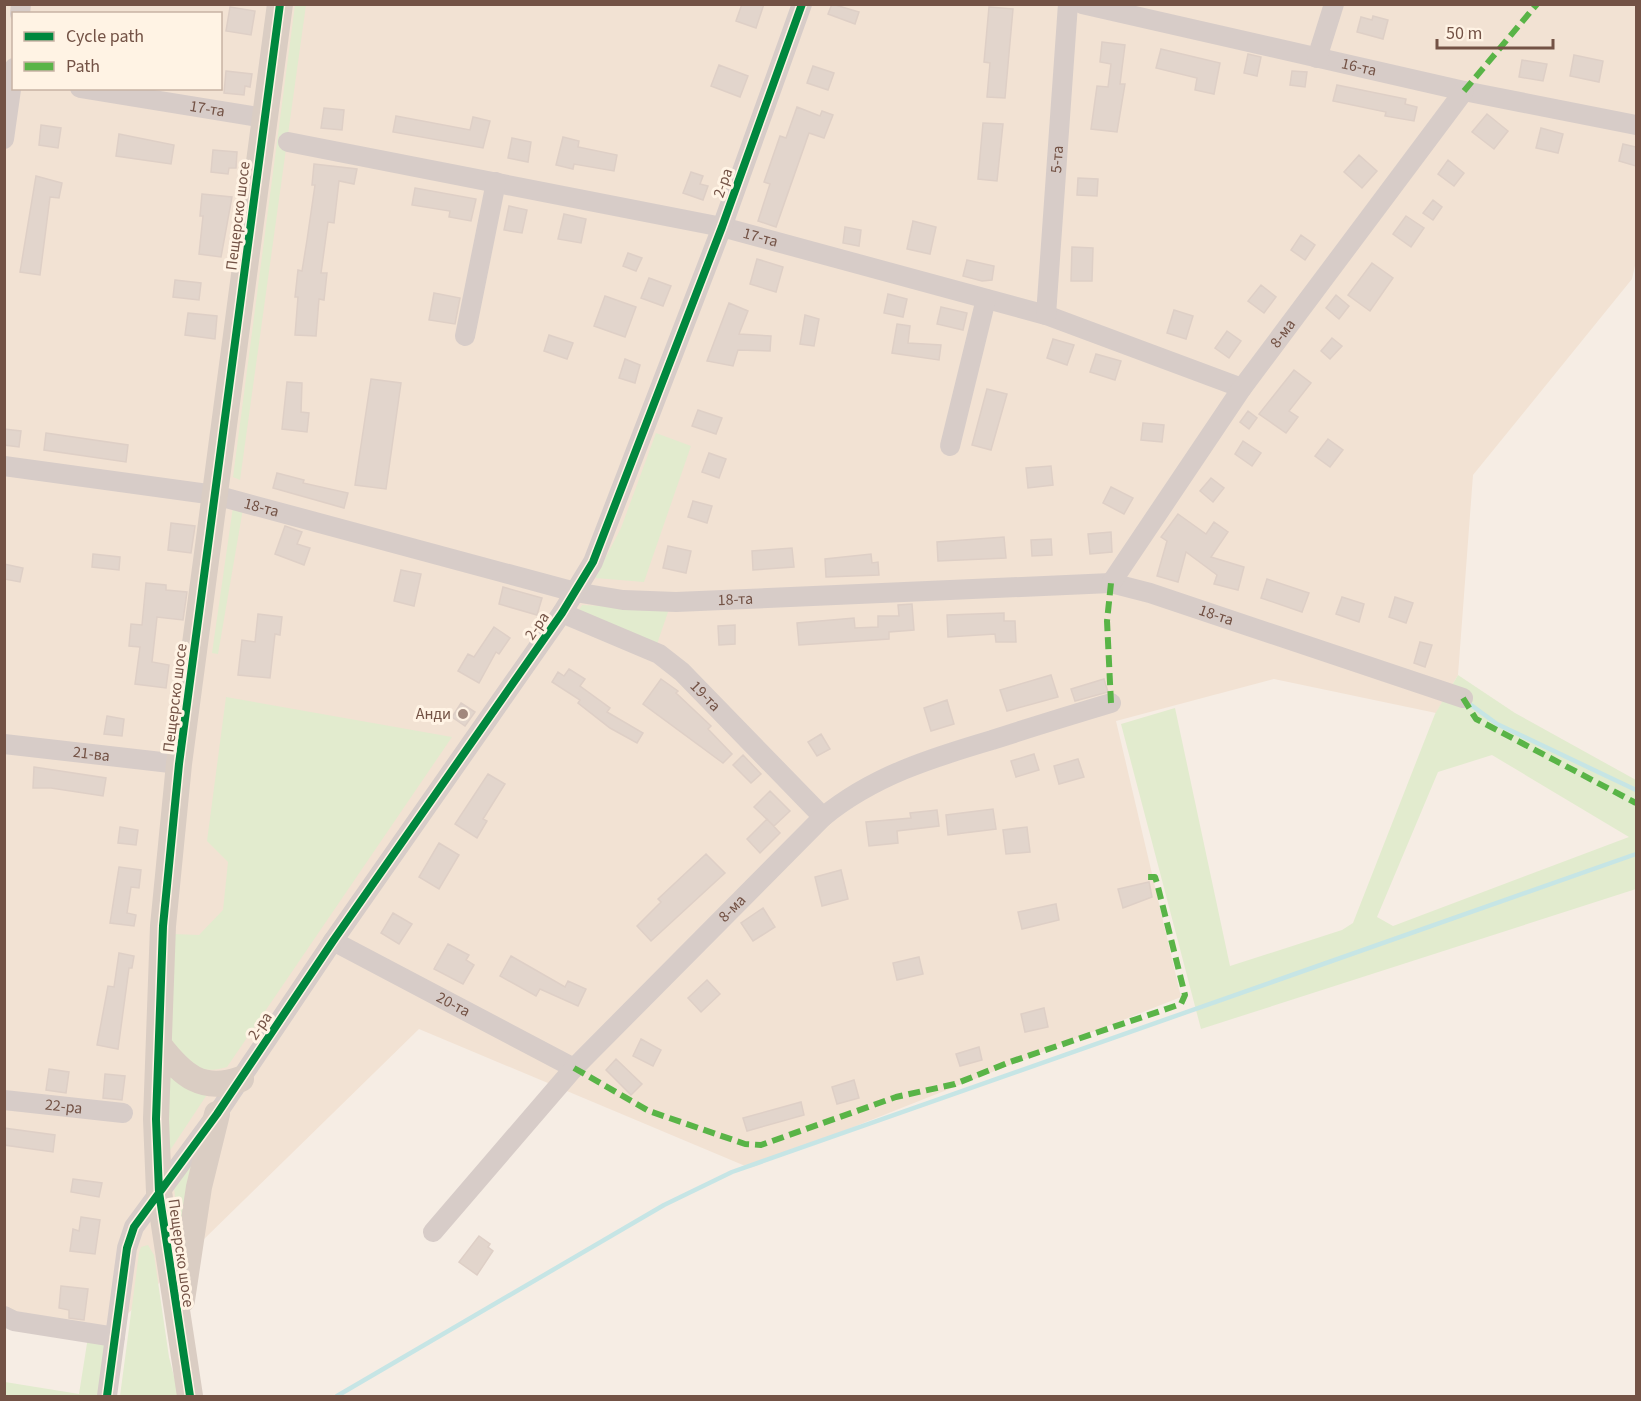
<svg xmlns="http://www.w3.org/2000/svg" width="1641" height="1401" font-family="'Source Sans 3',sans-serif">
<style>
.residential{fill:#f2e2d3;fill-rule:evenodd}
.green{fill:#e2ebce;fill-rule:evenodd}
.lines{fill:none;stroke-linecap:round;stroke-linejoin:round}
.stream{stroke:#c6e5e5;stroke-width:4.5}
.building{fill:#e2d5cc;stroke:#decfc6;stroke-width:1.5}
.minor{stroke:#d7ccc8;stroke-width:20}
.major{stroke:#dacdc3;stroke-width:26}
.quiet{stroke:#59b447;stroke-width:6;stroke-dasharray:12 6;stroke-linecap:butt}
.cycleway-casing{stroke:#fff3e4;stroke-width:11}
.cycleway{stroke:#00873e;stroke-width:8}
.poi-dot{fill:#a1887d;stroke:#fff3e4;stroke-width:2}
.labels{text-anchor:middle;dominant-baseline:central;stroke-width:6;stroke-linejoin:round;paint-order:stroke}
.street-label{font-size:16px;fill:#735245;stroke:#fff3e4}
.poi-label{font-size:16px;fill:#735245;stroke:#fff3e4;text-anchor:end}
</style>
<rect width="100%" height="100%" fill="#f6ede4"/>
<path class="residential" d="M5 5H1636V261L1632 279 1473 475 1458 675 1436 713 1274 679 1116 721 1181 997 750 1168 419 1029 109 1332 5 1318ZM14 14H220V88H14Z"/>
<path class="green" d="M295 5H306L240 480 233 477Z
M656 433 691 446 644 582 595 578 621 528Z
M234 500 244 503 218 654 212 653Z
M582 605 669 609 657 644 577 613Z
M1458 675 1515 713 1636 780V889L1201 1029 1121 724 1175 708 1230 966 1342 930 1353 923 1435 714ZM1492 755 1629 837 1393 926 1377 917 1438 772Z
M226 697 452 737 227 1067C199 1075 191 1065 170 1049L173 934 199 935 223 910 228 862 207 841Z
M165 1070 212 1087 165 1158Z
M199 1154 182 1255 174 1188Z
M148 1245 154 1255 169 1357 179 1396H120L139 1253 141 1247Z
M88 1337 108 1340 101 1396H5V1382L79 1394Z"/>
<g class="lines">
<path class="stream" d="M1467 702 1497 724 1636 790
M337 1396 664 1205 732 1172 1636 854"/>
</g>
<path class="building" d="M742 4H764L756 28 736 21Z
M832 4 859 12 855 24 828 14Z
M230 7 255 11 251 35 226 31Z
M989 7 1013 9 1005 98 987 97 990 63 984 62Z
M1373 16 1388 20 1383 39 1357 32 1361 17 1372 20Z
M1102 42 1125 45 1120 84H1125L1117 132 1091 129 1097 86 1108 87 1111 64 1100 62Z
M1161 49 1220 63 1214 94 1195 90 1197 78 1156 68Z
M1248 54 1261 57 1257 76 1244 73Z
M1574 55 1603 61 1599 82 1570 76Z
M1522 60 1547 64 1543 81 1519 77Z
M719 65 748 76 740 97 711 86Z
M813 66 834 73 828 90 807 83Z
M226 71 252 74 250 87 245 86 244 95 224 93Z
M1292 71 1307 72 1305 87 1290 85Z
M1337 85 1406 99 1405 104 1417 107 1414 121 1385 116 1386 112 1333 101Z
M797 107 820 116 822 111 833 115 824 138 809 133 776 227 758 221 770 184 764 182 780 136 786 138Z
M324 108 344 110 342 130 321 128Z
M1487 114 1508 131 1494 149 1472 132Z
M396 116 470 130 473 117 490 121 483 148 393 132Z
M983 123 1003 124 997 181 978 179Z
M41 125 61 128 58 148 39 145Z
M1541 128 1563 134 1558 153 1536 148Z
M119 134 174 145 171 164 116 156Z
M563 137 579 141 578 147 617 155 614 171 574 164 573 169 556 165Z
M512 138 531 142 528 162 508 158Z
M1623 144 1636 147V166L1619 161Z
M213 150 237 152 236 168H229L228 174 211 172Z
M1359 155 1377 171 1362 188 1344 172Z
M1448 160 1464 173 1454 186 1438 174Z
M314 164 357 169 354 184 339 181 334 223 328 222 321 273H327L324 300 319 299 316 336 295 335 298 297H295L298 270 302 271 307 240 315 185H312Z
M691 172 703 176 700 184 708 186 703 200 683 193Z
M36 176 62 183 59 198 50 197 40 275 20 272Z
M1078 178 1098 179 1097 196 1077 195Z
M415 188 476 199 471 221 449 217 450 211 412 205Z
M202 194 232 197 221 257 199 254 203 216H200Z
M1433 200 1442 207 1433 220 1423 213Z
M509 206 527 210 522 233 504 230Z
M564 214 586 219 581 243 558 239Z
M1406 216 1424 228 1411 247 1393 234Z
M913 221 936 227 930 254 907 249Z
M845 227 861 230 859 246 843 243Z
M1301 235 1315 245 1305 260 1291 250Z
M1072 247 1093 248 1092 281H1071Z
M628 253 642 258 636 271 623 266Z
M757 259 783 267 776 292 750 284Z
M967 260 994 266 992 280 982 281 963 276Z
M1372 263 1393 278 1370 311 1348 295Z
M649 278 671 286 663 306 641 298Z
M175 280 201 283 199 300 173 297Z
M1261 285 1276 297 1264 313 1248 301Z
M434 293 460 298 455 324 429 320Z
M888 294 907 299 903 317 884 313Z
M1336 295 1349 306 1339 319 1326 308Z
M605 296 636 307 625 337 594 326Z
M729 303 748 311 739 334 771 336 770 351 738 350 733 366 707 361Z
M941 307 967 313 963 330 937 324Z
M1174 310 1193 316 1186 339 1167 333Z
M188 313 217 316 215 339 185 335Z
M805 315 819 319 814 346 800 344Z
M897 324 910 326 908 343 941 345 939 360 892 353Z
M1227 331 1241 341 1229 358 1215 348Z
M549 335 573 343 567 359 544 351Z
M1332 338 1342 346 1330 359 1321 351Z
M1053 339 1074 345 1067 365 1047 358Z
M1096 354 1121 361 1115 380 1090 372Z
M625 359 640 365 635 383 619 378Z
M1294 370 1311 383 1289 411 1298 417 1286 433 1259 414Z
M371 379 401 383 386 489 355 485Z
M287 382 302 383 301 412 309 413 307 432 282 429Z
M987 389 1007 394 991 450 972 445Z
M698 410 722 418 716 434 692 426Z
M1248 411 1257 418 1249 429 1240 422Z
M1143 423 1164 425 1162 442 1141 440Z
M4 429 21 431 19 447 4 445Z
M46 433 128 445 126 462 44 450Z
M1328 439 1343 450 1330 467 1315 456Z
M1243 441 1261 453 1252 466 1235 454Z
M709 453 726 459 719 478 702 472Z
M1051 466 1053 485 1028 488 1026 468Z
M277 473 304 480 303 483 348 493 344 508 273 488Z
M1211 478 1224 488 1213 502 1200 491Z
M1111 487 1133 498 1124 514 1103 503Z
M693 501 712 506 707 523 688 517Z
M1178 514 1206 534 1214 522 1228 532 1211 557 1244 567 1238 590 1214 584 1217 575 1186 552 1178 582 1157 576 1167 541 1161 537Z
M171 523 195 526 191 553 168 550Z
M285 526 302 532 297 544 310 548 304 565 275 554Z
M1111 532 1112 552 1090 554 1088 534Z
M1004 537 1006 558 938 561 937 542Z
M1051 539 1052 555 1032 556 1031 540Z
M668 546 691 551 686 573 663 568Z
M792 548 794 567 753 570 752 551Z
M93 554 120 557 119 570 92 567Z
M871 554 872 563 878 562 879 575 826 577 825 559Z
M4 564 23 568 20 582 4 579Z
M401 570 421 574 414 606 394 601Z
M1267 579 1309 593 1302 612 1261 598Z
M146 583 166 585V590L187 592 183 620 157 617 152 662 169 665 166 688 135 684 140 647 129 646 131 624 142 625Z
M503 587 542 598 537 615 499 604Z
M1342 597 1364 604 1359 622 1336 614Z
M1395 597 1413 603 1406 623 1389 617Z
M912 604 914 630 889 632V639L799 645 797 623 854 618 855 628 878 627V616H899L898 605Z
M1004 613V621H1015L1016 642H996L995 634 948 637 947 615Z
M258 614 282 617 280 635 275 634 270 678 238 675 242 640 255 642Z
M735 625V644L719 645 718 626Z
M494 627 510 638 499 654 496 652 479 683 458 671 468 654 474 657Z
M1420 642 1432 645 1425 667 1414 663Z
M569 669 585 679 580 686 610 708 607 712 643 733 637 743 610 728 578 703 580 700 552 682 558 672 564 676Z
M1051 675 1058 697 1007 711 1000 690Z
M661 679 678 691 676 693 711 726 708 729 732 754 723 763 643 704Z
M1104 679 1108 692 1075 701 1071 689Z
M947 700 954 724 931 731 924 708Z
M461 703 475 712 465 726 452 717Z
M107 716 124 719 122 736 104 734Z
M821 734 830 749 817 756 808 742Z
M1034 754 1039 770 1016 777 1011 761Z
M743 755 761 774 751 783 733 765Z
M1078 759 1084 777 1059 784 1054 766Z
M34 767 106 778 103 796 51 788H33Z
M488 774 505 784 483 819 487 821 477 838 455 824Z
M770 791 790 811 774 826 754 807Z
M993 809 996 829 948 835 946 815Z
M937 810 939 826 897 831 898 843 869 846 866 822 911 818 910 813Z
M767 819 780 833 760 853 747 839Z
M120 827 138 830 136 845 118 843Z
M1027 827 1030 852 1006 854 1003 830Z
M439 843 459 855 439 889 419 877Z
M706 854 725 873 651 941 637 926 661 902 658 899Z
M119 867 141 870 139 888 131 887 127 913 136 915 134 926 110 923Z
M841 870 848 899 822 906 815 877Z
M1149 882 1152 897 1123 908 1118 889Z
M1056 904 1059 920 1022 929 1018 912Z
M763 908 775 927 753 941 741 923Z
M393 913 412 924 399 944 381 933Z
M448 944 469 955 466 960 474 965 463 984 434 969Z
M119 953 134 956 132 968H129L118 1049 97 1045 108 986 114 987Z
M511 956 565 987 568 981 586 989 578 1006 540 989 536 996 500 976Z
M919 957 923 974 897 980 893 963Z
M707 980 720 994 701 1012 688 998Z
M1044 1008 1048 1027 1025 1032 1021 1014Z
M641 1039 661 1050 653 1066 633 1056Z
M979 1047 982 1060 960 1066 956 1054Z
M616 1059 642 1084 631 1095 606 1070Z
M49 1069 69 1072 66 1093 46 1090Z
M105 1074 125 1076 122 1100 103 1098Z
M854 1080 859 1098 837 1104 832 1087Z
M801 1102 804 1115 747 1131 743 1118Z
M4 1128 55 1135 53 1152 4 1145Z
M73 1179 102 1183 99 1197 71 1192Z
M81 1217 100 1220 95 1254 70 1251 73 1229 79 1231Z
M479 1236 490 1244 488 1247 493 1251 477 1275 459 1262Z
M61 1286 88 1289 84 1320 69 1318V1310L59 1308Z"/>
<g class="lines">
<g class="minor">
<path id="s1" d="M1082 4 1464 91 1636 125"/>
<path d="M20 14 21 4"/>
<path d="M1317 58 1334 4"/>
<path id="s2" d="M80 88 264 118"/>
<path d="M4 139 14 68"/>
<path id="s3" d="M288 142 722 227 1046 315 1242 388"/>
<path id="s4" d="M1046 315 1068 4"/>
<path d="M465 336 496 182"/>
<path d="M950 446 986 299"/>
<path id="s5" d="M4 466 215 495 575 592 623 600 676 602 1111 583 1150 593 1463 698"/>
<path id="s6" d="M1111 583 1242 388 1464 91"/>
<path id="s7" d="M562 613 659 654 682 672 823 817"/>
<path id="s8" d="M4 744 179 764"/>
<path id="s9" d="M333 941 574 1068"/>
<path id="s10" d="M4 1100 123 1113"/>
<path id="s11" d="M433 1232 574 1068 823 817C873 776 931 758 992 740 1032 727 1071 715 1111 703"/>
<path d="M4 1316 14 1321 115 1337"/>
<path d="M107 1396 127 1248 134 1227 217 1114 333 941 562 613 593 562 722 227 802 4"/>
</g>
<path class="major" d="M159 1045C182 1075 202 1093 241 1079
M182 1300 199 1187 217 1114
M190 1396 159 1192 156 1119 163 926 179 764 280 4"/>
<path class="quiet" d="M1464 91 1537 4
M1463 698 1476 719 1636 803
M1111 703 1107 621 1111 583
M574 1068 649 1111 745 1144 761 1145 896 1097 955 1084 1010 1062 1181 1004 1185 995 1157 883 1155 877H1147"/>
<g class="cycleway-casing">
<path id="cycleway" d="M107 1396 127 1248 134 1227 217 1114 333 941 562 613 593 562 722 227 802 4
M190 1396 159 1192 156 1119 163 926 179 764 280 4"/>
</g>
<use href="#cycleway" class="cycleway"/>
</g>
<circle class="poi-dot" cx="463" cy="714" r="6"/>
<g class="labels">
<g class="street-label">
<text stroke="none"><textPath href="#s1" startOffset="284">16-та</textPath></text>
<text stroke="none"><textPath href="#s2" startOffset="129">17-та</textPath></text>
<text stroke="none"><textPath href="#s4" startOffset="156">5-та</textPath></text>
<text transform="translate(723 183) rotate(-70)">2-ра</text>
<text transform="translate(238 216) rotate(-83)">Пещерско шосе</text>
<text stroke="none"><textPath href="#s3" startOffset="482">17-та</textPath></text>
<text stroke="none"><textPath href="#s6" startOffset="303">8-ма</textPath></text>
<text stroke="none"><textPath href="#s5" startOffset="261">18-та</textPath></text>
<text stroke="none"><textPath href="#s5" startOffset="747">18-та</textPath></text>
<text stroke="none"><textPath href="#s5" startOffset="1233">18-та</textPath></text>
<text transform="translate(537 626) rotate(-55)">2-ра</text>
<text stroke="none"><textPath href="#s7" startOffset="168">19-та</textPath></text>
<text transform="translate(175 698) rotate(-83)">Пещерско шосе</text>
<text stroke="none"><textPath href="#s8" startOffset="88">21-ва</textPath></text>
<text stroke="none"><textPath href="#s11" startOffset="441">8-ма</textPath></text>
<text stroke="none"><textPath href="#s9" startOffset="136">20-та</textPath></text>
<text transform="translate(260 1026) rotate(-56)">2-ра</text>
<text stroke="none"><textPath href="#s10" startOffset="60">22-ра</textPath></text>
<text transform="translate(181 1253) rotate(82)">Пещерско шосе</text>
</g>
<g class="poi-label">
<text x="451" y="714">Анди</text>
</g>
</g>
<rect width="1641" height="1401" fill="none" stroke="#735245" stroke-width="12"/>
<rect x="12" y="12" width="210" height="78" fill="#fff3e4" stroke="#c7b3a4" stroke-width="1.5"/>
<rect x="24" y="32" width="30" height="9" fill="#00873e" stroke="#c7b3a4" stroke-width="1.5"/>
<text x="66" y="42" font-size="18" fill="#735245">Cycle path</text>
<rect x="24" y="62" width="30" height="9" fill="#59b447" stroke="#c7b3a4" stroke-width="1.5"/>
<text x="66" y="72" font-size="18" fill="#735245">Path</text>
<path d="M1437 39v9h116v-9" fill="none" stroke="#735245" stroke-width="3"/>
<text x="1446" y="39" font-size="18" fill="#735245" stroke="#fff3e4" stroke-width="4.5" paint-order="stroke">50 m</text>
</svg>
